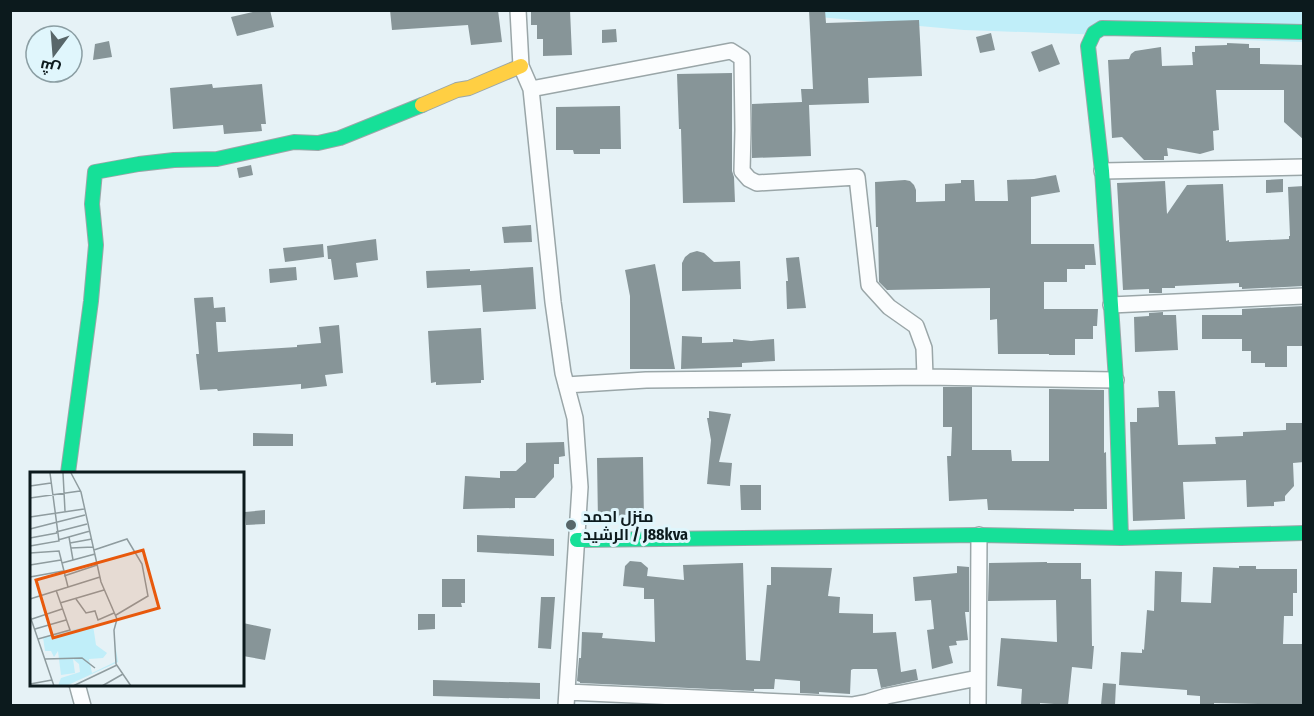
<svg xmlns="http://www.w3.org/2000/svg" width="1314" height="716" font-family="'Fira Sans Condensed',Cairo,sans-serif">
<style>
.green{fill:#c0eef9}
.building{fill:#879598}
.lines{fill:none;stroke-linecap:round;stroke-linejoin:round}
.street-casing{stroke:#9aa6a8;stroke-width:18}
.fast-casing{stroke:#9aa6a8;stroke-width:16}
.slow-casing{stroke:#9aa6a8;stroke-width:16}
.street{stroke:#fbfdfe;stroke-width:15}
.fast{stroke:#16e098;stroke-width:14}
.slow{stroke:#ffcf43;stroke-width:14}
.poi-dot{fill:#586669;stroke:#e0f6fc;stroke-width:2}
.labels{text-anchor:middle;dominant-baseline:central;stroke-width:6;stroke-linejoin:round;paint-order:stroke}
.poi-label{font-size:16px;font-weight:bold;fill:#0c1a1d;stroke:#e0f6fc;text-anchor:start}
.inset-road{fill:none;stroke:#8f9c9f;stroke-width:1.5}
.view{fill:#e8590c;fill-opacity:0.15;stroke:#e8590c;stroke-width:3}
.inset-edge{fill:none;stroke:#0c1a1d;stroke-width:3}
</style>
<rect width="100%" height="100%" fill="#e6f2f6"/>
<path class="green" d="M819 10 1303 11V42L964 30 819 17Z"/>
<path class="building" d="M262 10H270L274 27 237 36 231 17Z
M390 10H498L502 42 471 45 468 25 392 30Z
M570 10 572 55 543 56V39H537V25H531V12Z
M809 10H825L826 23 919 20 922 76 868 78 869 103 809 105 811 156 752 158V104L802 102 801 89H813Z
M616 29 617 42 602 43V30Z
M991 33 995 50 980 53 976 37Z
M109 41 112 57 93 60 95 44Z
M1227 43 1249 44V48H1260V64L1304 65V140L1284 122V90H1216L1219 130 1213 131 1214 150 1200 154 1167 148 1168 156H1164V160H1144L1122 137 1112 138 1108 60 1129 59 1131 54 1135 51 1161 47 1162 66 1193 65 1192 52H1195V46L1227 45Z
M1052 44 1060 64 1039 72 1031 52Z
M732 73V171L734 177 735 202 683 203 681 129H679L677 74Z
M212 84 213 88 262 84 266 124H261L262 131 224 134 223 125 173 129 170 88Z
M620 106 621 149H600V154H574L573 150H556V107Z
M251 165 253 175 239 178 237 168Z
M1056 175 1060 192 1031 197V244H1094L1096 265H1085V269H1067V282H1044V309H1098L1097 326H1093V339H1075V355H1049V354H998L997 319 990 320V288L887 290 879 282 878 227H876L875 182 905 180 910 181 914 185 916 190V202L945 201V184L961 183V180H974L975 201H1008L1007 180 1034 179Z
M1283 179V192L1266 193V180Z
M1165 181 1167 214 1187 185 1223 184 1226 241 1229 240V242L1289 239V236H1290L1288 187 1304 186V286L1242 289V287H1239V283L1175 286V288H1162V293H1149V289L1123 290 1117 183Z
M531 225 532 242 504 243 502 227Z
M376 239 378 260 356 263 358 277 334 280 331 259H328L327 246Z
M323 244 324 257 285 262 283 248Z
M697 251 704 253 714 262 740 261 741 289 682 291V263L685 257 690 253Z
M799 257 806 308 787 309 786 281H788L786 258Z
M655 264 675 369H630V296L625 270Z
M296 267 297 280 270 283 269 269Z
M533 267 536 309 483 312 481 285 427 288 426 271 470 269V271Z
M213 297 214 308 225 307 226 322H216L218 352 297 347V345L321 343 319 327 339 325 343 373 325 375 327 386 301 389V384L218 391 217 389 200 390 196 354H199L194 298Z
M1304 306V346H1287V367H1265V363H1251V351H1242V339H1202V315H1242V309Z
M1163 312V315H1176L1178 350 1135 352 1134 317 1149 316V313Z
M481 328 484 380H481V383L436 385V382L431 383 428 331Z
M682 336 702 337V343L733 342V339L751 341 774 339 775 361 742 363V367L681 369Z
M943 387H972V450H1011L1012 461H1049V389L1104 390V453L1106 452 1107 509H1074V511L988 510 987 499 949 501 947 456H951L952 427H943Z
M1158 391H1175L1178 445 1216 444 1215 437 1243 436V432L1286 430V423H1304V462L1293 463 1294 486 1285 496V501L1274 502V506L1247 507 1246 480 1183 482 1185 519 1133 521 1130 422H1137V408L1159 407Z
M709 411 731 414 719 462 732 463 730 486 707 484 711 440 707 418H709Z
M253 433 293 434V446H253Z
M564 442 565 456 559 457V464H554V477L535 498H515V508L463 509 465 476 500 478V471H516L526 462V443Z
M643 457 644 520 598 521 597 458Z
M740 485H761V510H741Z
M265 510V524L246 525 245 512Z
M477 535 554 539V556L477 552Z
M630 561 641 562 648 568 647 576 684 580 683 565 743 563 746 660 760 661 767 585H771V567L832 568 828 596 840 597 839 613 873 614V633L896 632 901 672 916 669 918 680 881 688 877 669H853L851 670 850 694 819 692V694L800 693V681L775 679 774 689H754V691L580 683V682L577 681 579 658H581L582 632 603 633 602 638 655 642 654 599H644V588L623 586 625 566Z
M1047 562V563H1081V579H1091L1092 646H1094L1092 669 1072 667 1068 705 1040 703V705H1021L1022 689 997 686 1001 638 1057 642 1056 600 988 601 989 563Z
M957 566 969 567V612H965L968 640 956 641 957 645 949 646 953 663 932 669 927 630 934 629 931 600 915 601 913 577 957 573Z
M1239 566H1256V569H1297V593H1293V616H1284L1283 644H1304V705H1258V704L1214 703V705H1200V696L1187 695V690L1119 685 1121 652 1142 653V649L1144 650 1147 610 1154 611 1155 571 1182 572 1181 602 1211 603 1213 567 1239 568Z
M442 579H465V603H461L462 607H442Z
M541 597H555L551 649 538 648Z
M418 614H435V629L418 630Z
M243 623 271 629 265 660 243 656Z
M433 680 540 683V699L433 696Z
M1103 683 1116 684 1115 705H1101Z"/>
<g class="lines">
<g class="street-casing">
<path id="street" d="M518 10 521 66 531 89 553 302 563 373 575 418 576 432 580 487 566 706
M531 89 731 51 742 58 743 130 742 171 749 179 757 183 857 177 869 285 889 307 916 326 924 348 925 377
M1102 171 1304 167
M1111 305 1304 296
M566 385 646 380 925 377 1116 380
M77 684 83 706
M567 692 852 705 868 702 887 696 978 678
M978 706 979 535"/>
</g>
<g class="fast-casing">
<path id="fast" d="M68 473 91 301 96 245 92 204 95 172 139 164 174 160 217 159 294 142 318 143 340 138 422 105
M1121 538 1116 380 1102 171 1088 46 1094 33 1102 28 1304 32
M577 540 979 535 1121 538 1304 533"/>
</g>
<g class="slow-casing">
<path id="slow" d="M422 105 457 90 469 88 521 66"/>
</g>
<use href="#street" class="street"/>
<use href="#fast" class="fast"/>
<use href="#slow" class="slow"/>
</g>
<circle class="poi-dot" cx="571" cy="525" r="6"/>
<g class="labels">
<g class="poi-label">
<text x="583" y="516">منزل احمد<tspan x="583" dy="18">الرشيد / J88kva</tspan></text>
</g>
</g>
<g transform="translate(30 472)">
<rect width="214" height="214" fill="#e6f2f6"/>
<path d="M63 153 66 173 77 181 73 186 59 187 62 201 85 190V171L88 190 38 213 28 214 31 206 50 200 49 192 43 187 45 201 31 203 28 179 24 185 21 179H15L13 165Z" fill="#c0eef9"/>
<path class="inset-road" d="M33 1 35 39M41 1 51 20 71 110 87 147 84 158 86 192 101 214M0 14 21 11M0 26 50 19M0 45 54 37M0 57 55 43M26 60 57 52M39 65 43 88M0 66 27 61M28 68 60 59M40 71 62 67M0 74 29 69 20 1M41 76 63 75M64 78 97 67 112 92 118 124 86 143M0 81 29 79 38 115M32 91 65 82M0 93 31 88M34 104 67 93M0 105 33 99M0 127 70 105M46 127 56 141 65 139 68 148 84 141M30 131 74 118M0 144 24 214M2 147 32 137M5 157 36 148M8 167 40 158 26 118M15 187 52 186 65 196M0 212 22 208M43 214 87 193M72 214 93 202"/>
<path class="view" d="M113 78 129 136 23 166 6 108Z"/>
<rect width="214" height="214" class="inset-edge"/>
</g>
<rect width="1314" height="716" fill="none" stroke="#0c1a1d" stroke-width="24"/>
<g transform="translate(54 54) rotate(196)"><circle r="28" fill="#e0f6fc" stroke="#8b9ea3" stroke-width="1.5"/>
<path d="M0-4.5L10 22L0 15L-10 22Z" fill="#586669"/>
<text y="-9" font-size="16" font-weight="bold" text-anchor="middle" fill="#0c1a1d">ش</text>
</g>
</svg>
